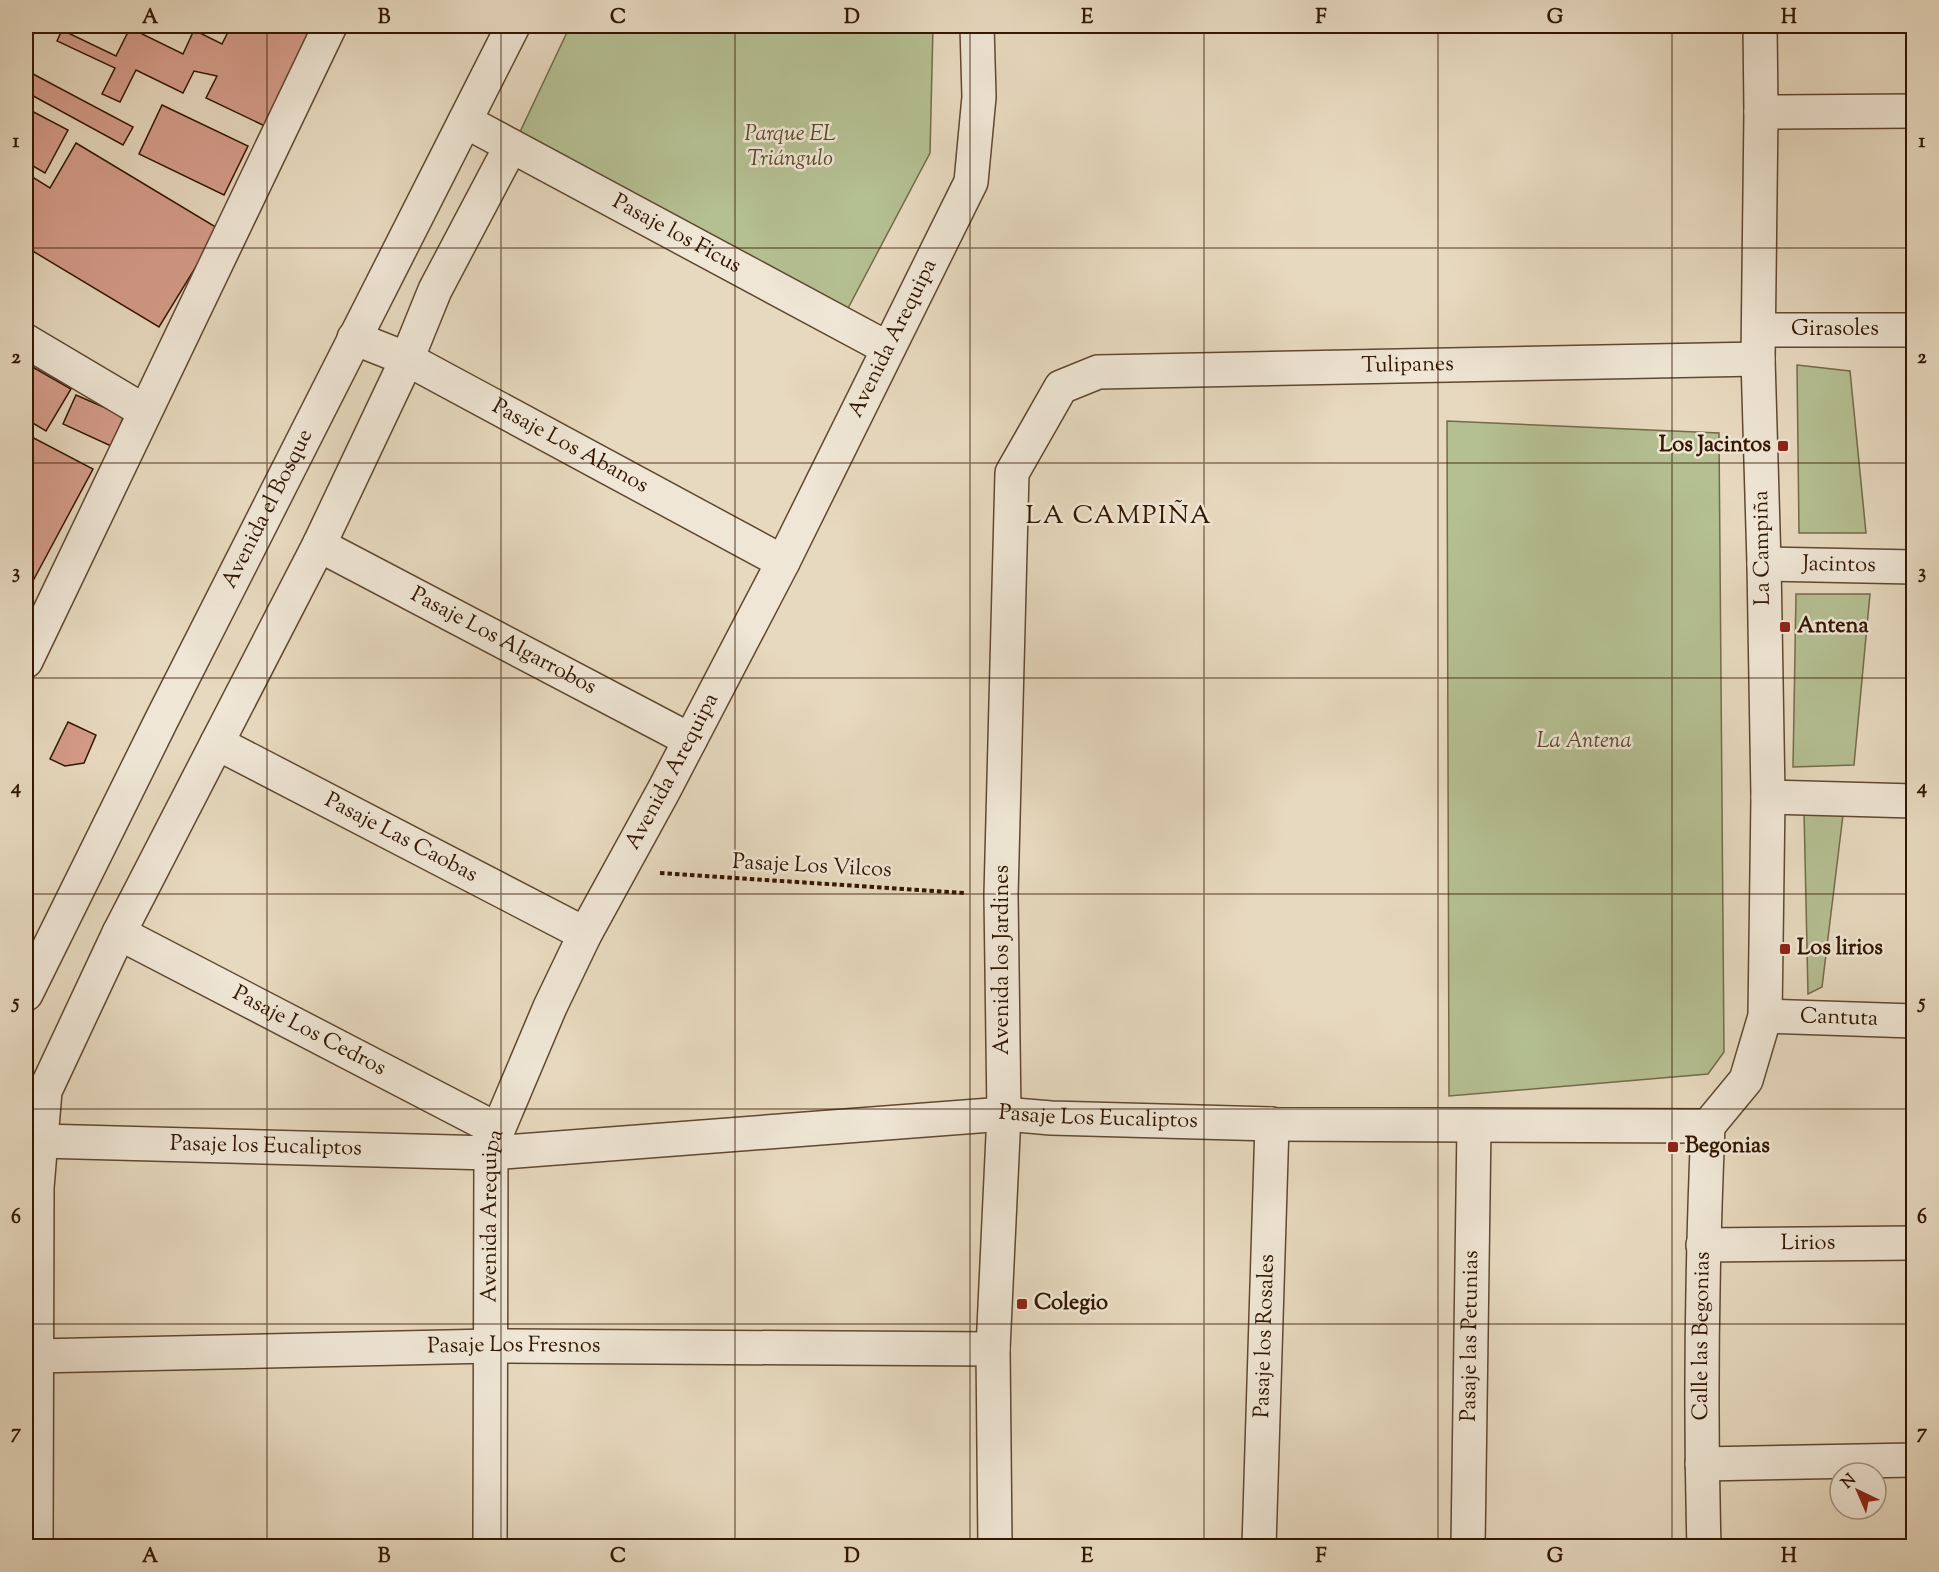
<svg xmlns="http://www.w3.org/2000/svg" width="1939" height="1572" font-family="'Sorts Mill Goudy',serif">
<style>
.green{fill:#b4bf92;stroke:#746b49;stroke-width:1.5}
.building{fill:#d59c8a;stroke:#331700;stroke-width:1.5}
.lines{fill:none;stroke-linecap:round;stroke-linejoin:round}
.minor-casing{stroke:#604830;stroke-width:36}
.path{stroke:#331700;stroke-width:4;stroke-dasharray:4.5 3;stroke-linecap:butt}
.minor{stroke:#efe6d5;stroke-width:33}
.grid{fill:none;stroke:#331700;stroke-width:1.5;stroke-opacity:0.55}
.poi-dot{fill:#8f2418;stroke:#efe6d5;stroke-width:2}
.labels{text-anchor:middle;dominant-baseline:central;stroke-width:5;stroke-linejoin:round;paint-order:stroke}
.park-label{font-size:22px;font-style:italic;fill:#5a492c;stroke:#efe6d5}
.street-label{font-size:22px;fill:#331700;stroke:#efe6d5}
.poi-label{font-size:22px;font-weight:bold;fill:#331700;stroke:#efe6d5;text-anchor:start}
.quarter-label{font-size:26px;letter-spacing:1.5px;fill:#331700;stroke:#efe6d5}
.neatline{fill:none;stroke:#331700;stroke-width:2}
.grid-label{font-size:20px;text-anchor:middle;font-weight:bold;fill:#331700}
</style>
<rect width="100%" height="100%" fill="#e7d9bf"/>
<filter id="stains"><feTurbulence type="fractalNoise" baseFrequency=".00333" numOctaves="4"/><feColorMatrix values="0 0 0 0 .2 0 0 0 0 .09 0 0 0 0 .02 0 0 0 .5 -.17"/></filter>
<radialGradient id="worn" r=".72"><stop offset=".6" stop-color="#630" stop-opacity="0"/><stop offset="1" stop-color="#630" stop-opacity=".3"/></radialGradient>
<path class="green" d="M570 26H933L930 153 846 312 511 151Z
M1797 365 1850 371 1866 533H1799Z
M1447 421 1719 433 1724 1052 1708 1074 1449 1096Z
M1796 594H1870L1854 765 1793 767Z
M1804 810 1843 815 1822 987 1808 994Z"/>
<path class="building" d="M231 26H317L267 127 206 98 217 76 194 71 183 93 136 70 120 102 102 94 115 68 57 41 62 30 116 56 130 28 183 54 194 30 222 44Z
M33 74 133 127 123 145 26 92V87Z
M162 105 248 146 224 195 139 154Z
M26 108 68 130 45 173 26 162Z
M76 143 219 229 159 327 26 247V173L50 188Z
M29 365 71 389 46 431 26 419V371Z
M76 395 124 416 111 446 63 424Z
M26 434 93 469 34 579 26 574Z
M68 722 96 735 84 763 65 766 50 759Z"/>
<g class="lines">
<g class="minor-casing">
<g id="minor">
<path d="M1761 112 1914 111"/>
<path id="s1" d="M465 121 887 348"/>
<path id="s2" d="M1759 330H1914"/>
<path id="s3" d="M354 338 407 359 783 562"/>
<path d="M26 341 144 411"/>
<path id="s4" d="M319 545 690 740"/>
<path id="s5" d="M1764 564 1914 567"/>
<path d="M26 661 330 26"/>
<path id="s6" d="M217 743 585 934"/>
<path d="M1768 797 1914 801"/>
<path id="s7" d="M119 933 498 1130"/>
<path id="s8" d="M26 994 161 721 513 26"/>
<path id="s9" d="M1765 1016 1914 1021"/>
<path d="M1708 1126 1746 1080 1765 1016 1768 797 1764 564 1758 359 1761 112 1760 26"/>
<path id="s10" d="M41 1141 491 1153 1004 1114 1051 1118 1272 1124 1708 1126"/>
<path id="s11" d="M1703 1245 1914 1243"/>
<path id="s12" d="M36 1356 491 1346 993 1349"/>
<path d="M1702 1464 1914 1460"/>
<path d="M36 1546 37 1188 45 1091 119 933 319 545 407 359 435 290 511 146"/>
<path id="s13" d="M490 1546 491 1153 498 1130 550 1007 585 934 664 790 783 562 971 182 979 97 977 26"/>
<path id="s14" d="M995 1546 993 1349 1004 1114 1001 895 1012 473 1061 387 1098 372 1758 359"/>
<path id="s15" d="M1259 1546 1272 1124"/>
<path id="s16" d="M1468 1546 1474 1126"/>
<path id="s17" d="M1704 1546C1700 1406 1702 1266 1708 1126"/>
</g>
</g>
<path class="path" d="M660 873 964 893"/>
<use href="#minor" class="minor"/>
</g>
<path class="grid" d="M267 26V1546M501 26V1546M735 26V1546M970 26V1546M1204 26V1546M1438 26V1546M1672 26V1546M26 248H1914M26 463H1914M26 678H1914M26 894H1914M26 1109H1914M26 1324H1914"/>
<g class="poi-dot">
<rect x="1777" y="440" width="12" height="12" rx="3"/>
<rect x="1779" y="621" width="12" height="12" rx="3"/>
<rect x="1779" y="943" width="12" height="12" rx="3"/>
<rect x="1667" y="1141" width="12" height="12" rx="3"/>
<rect x="1016" y="1298" width="12" height="12" rx="3"/>
</g>
<g class="labels">
<g class="park-label">
<text x="790" y="135">Parque EL<tspan x="790" dy="25">Triángulo</tspan></text>
<text x="1584" y="742">La Antena</text>
</g>
<g class="street-label">
<text stroke="none"><textPath href="#s1" startOffset="240">Pasaje los Ficus</textPath></text>
<text stroke="none"><textPath href="#s2" startOffset="76">Girasoles</textPath></text>
<text stroke="none"><textPath href="#s13" startOffset="1302">Avenida Arequipa</textPath></text>
<text stroke="none"><textPath href="#s14" startOffset="1522">Tulipanes</textPath></text>
<text stroke="none"><textPath href="#s3" startOffset="242">Pasaje Los Abanos</textPath></text>
<text stroke="none"><textPath href="#s8" startOffset="542">Avenida el Bosque</textPath></text>
<text transform="translate(1763 548) rotate(-91)">La Campiña</text>
<text stroke="none"><textPath href="#s5" startOffset="75">Jacintos</textPath></text>
<text stroke="none"><textPath href="#s4" startOffset="208">Pasaje Los Algarrobos</textPath></text>
<text stroke="none"><textPath href="#s13" startOffset="816">Avenida Arequipa</textPath></text>
<text stroke="none"><textPath href="#s6" startOffset="207">Pasaje Las Caobas</textPath></text>
<text transform="translate(812 867) rotate(3)">Pasaje Los Vilcos</text>
<text transform="translate(1003 960) rotate(-90)">Avenida los Jardines</text>
<text stroke="none"><textPath href="#s9" startOffset="74">Cantuta</textPath></text>
<text stroke="none"><textPath href="#s7" startOffset="214">Pasaje Los Cedros</textPath></text>
<text stroke="none"><textPath href="#s10" startOffset="1059">Pasaje Los Eucaliptos</textPath></text>
<text stroke="none"><textPath href="#s10" startOffset="225">Pasaje los Eucaliptos</textPath></text>
<text stroke="none"><textPath href="#s13" startOffset="330">Avenida Arequipa</textPath></text>
<text stroke="none"><textPath href="#s11" startOffset="105">Lirios</textPath></text>
<text stroke="none"><textPath href="#s15" startOffset="210">Pasaje los Rosales</textPath></text>
<text stroke="none"><textPath href="#s16" startOffset="210">Pasaje las Petunias</textPath></text>
<text stroke="none"><textPath href="#s17" startOffset="210">Calle las Begonias</textPath></text>
<text stroke="none"><textPath href="#s12" startOffset="478">Pasaje Los Fresnos</textPath></text>
</g>
<g class="poi-label">
<text x="1771" y="446" text-anchor="end">Los Jacintos</text>
<text x="1797" y="627">Antena</text>
<text x="1797" y="949">Los lirios</text>
<text x="1685" y="1147">Begonias</text>
<text x="1034" y="1304">Colegio</text>
</g>
<g class="quarter-label">
<text x="1119" y="516">LA CAMPIÑA</text>
</g>
</g>
<rect width="1939" height="1572" fill="none" stroke="#e7d9bf" stroke-width="66"/>
<g transform="translate(1858 1491) rotate(316)"><circle r="28" fill="#efe6d5" stroke="#a49380" stroke-width="1.5"/>
<path d="M0-4.5L10 22L0 15L-10 22Z" fill="#8f2418"/>
<text y="-9" font-size="16" font-weight="bold" text-anchor="middle" fill="#331700">N</text>
</g>
<rect x="33" y="33" width="1873" height="1506" class="neatline"/>
<g class="grid-label">
<text x="150" y="23">A</text>
<text x="384" y="23">B</text>
<text x="618" y="23">C</text>
<text x="852" y="23">D</text>
<text x="1087" y="23">E</text>
<text x="1321" y="23">F</text>
<text x="1555" y="23">G</text>
<text x="1789" y="23">H</text>
<text x="16" y="147">1</text>
<text x="1922" y="147">1</text>
<text x="16" y="363">2</text>
<text x="1922" y="363">2</text>
<text x="16" y="578">3</text>
<text x="1922" y="578">3</text>
<text x="16" y="793">4</text>
<text x="1922" y="793">4</text>
<text x="16" y="1008">5</text>
<text x="1922" y="1008">5</text>
<text x="16" y="1223">6</text>
<text x="1922" y="1223">6</text>
<text x="16" y="1438">7</text>
<text x="1922" y="1438">7</text>
<text x="150" y="1562">A</text>
<text x="384" y="1562">B</text>
<text x="618" y="1562">C</text>
<text x="852" y="1562">D</text>
<text x="1087" y="1562">E</text>
<text x="1321" y="1562">F</text>
<text x="1555" y="1562">G</text>
<text x="1789" y="1562">H</text>
</g>
<rect width="100%" height="100%" filter="url(#stains)"/>
<rect width="100%" height="100%" fill="url(#worn)"/>
</svg>
